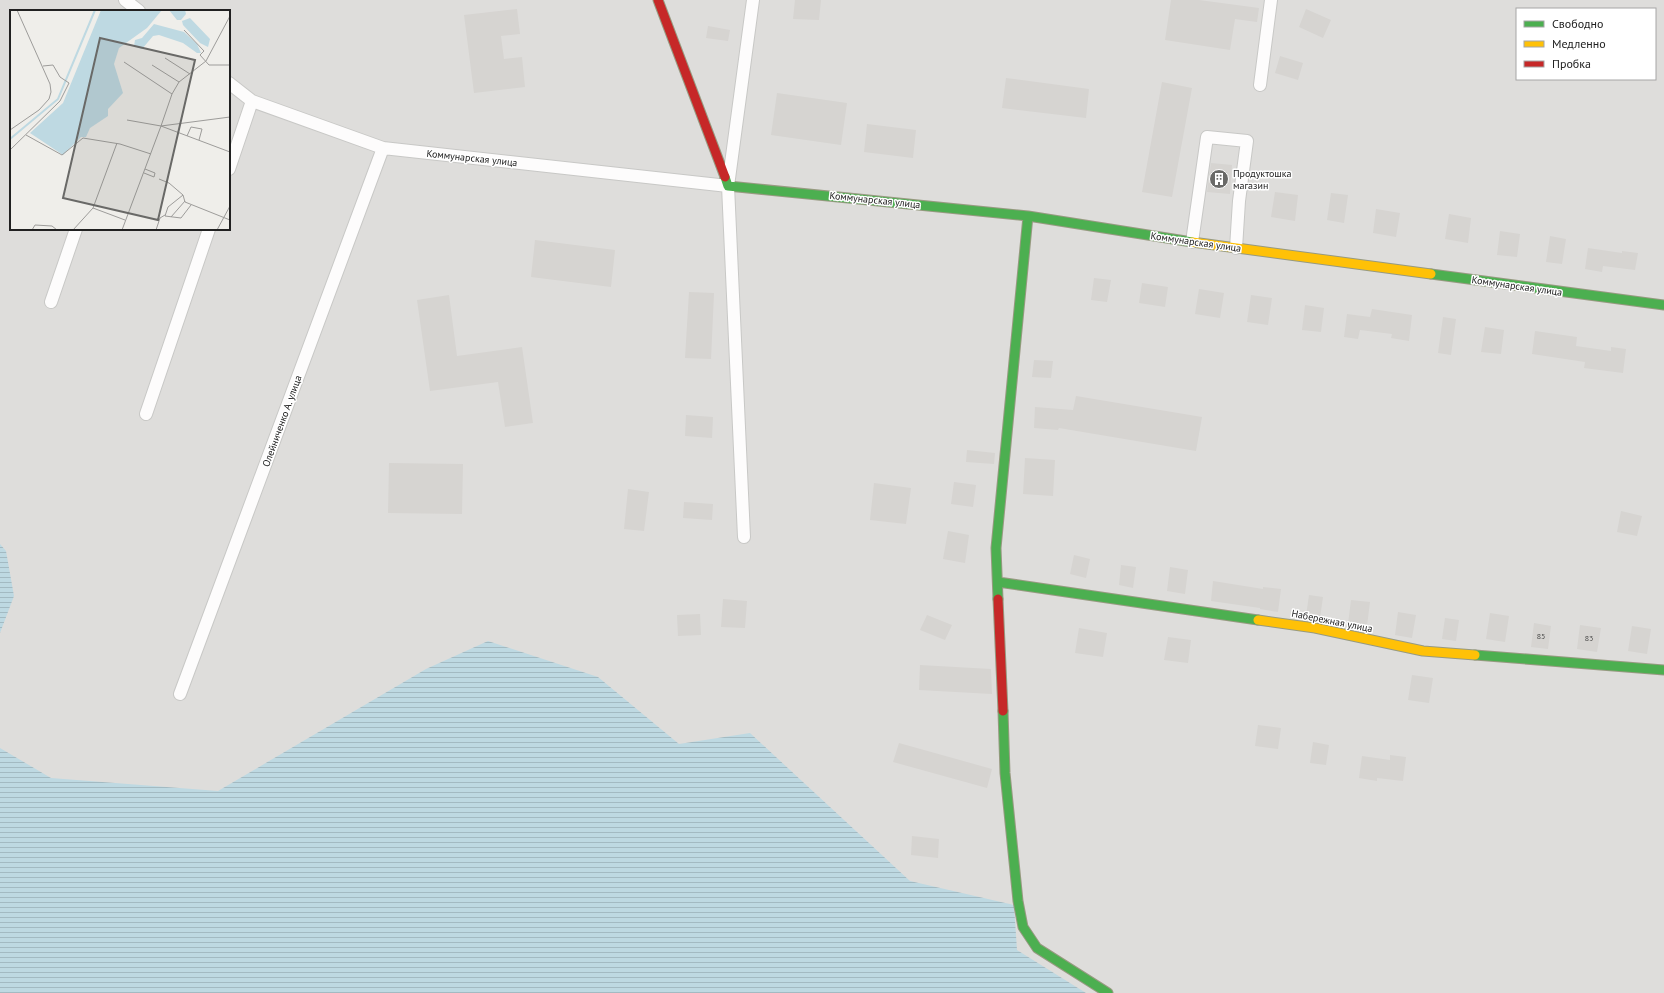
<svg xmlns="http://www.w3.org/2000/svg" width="1664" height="993" font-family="'PT Sans',sans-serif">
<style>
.residential{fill:#dedddb;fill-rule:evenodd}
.water{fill:url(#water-rules)}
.building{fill:#d6d4d1}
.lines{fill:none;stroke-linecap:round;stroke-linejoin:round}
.street-casing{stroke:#c8c8c6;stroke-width:14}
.fast-casing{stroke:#979a81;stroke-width:11}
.slow-casing{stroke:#979a81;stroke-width:11}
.jam-casing{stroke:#979a81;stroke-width:11}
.street{stroke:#fdfcfc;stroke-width:12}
.fast{stroke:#4caf50;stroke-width:9}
.slow{stroke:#ffc107;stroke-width:9}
.jam{stroke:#c62828;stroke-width:9}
.labels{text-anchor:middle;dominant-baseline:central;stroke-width:3;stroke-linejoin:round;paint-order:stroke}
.number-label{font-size:8px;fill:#4e4e4d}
.street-label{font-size:10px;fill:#212121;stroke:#fff}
.poi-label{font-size:10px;fill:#212121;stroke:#fff;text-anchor:start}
.inset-river{fill:none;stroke:#bed9e2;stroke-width:2}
.inset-road{fill:none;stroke:#9d9c9a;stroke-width:1}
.view{fill:#696967;fill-opacity:0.15;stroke:#696967;stroke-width:2}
.inset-edge{fill:none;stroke:#212121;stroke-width:2}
</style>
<defs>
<pattern id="water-rules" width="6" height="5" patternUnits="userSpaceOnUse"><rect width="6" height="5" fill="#bed9e2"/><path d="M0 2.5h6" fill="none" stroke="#a3bac2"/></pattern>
</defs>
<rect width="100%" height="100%" fill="#efeeea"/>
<path class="residential" d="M0 0H1664V993H0ZM1517 9H1655V79H1517ZM11 11H229V229H11Z"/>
<path class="water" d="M0 544 6 551 14 596 0 633Z
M488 641 598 677 679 744 750 733 910 881 1014 905 1017 950 1086 993H0V748L51 778 218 791 426 669Z"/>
<path class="building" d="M795 0H821L819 20 793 19Z
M1171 0H1199L1259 8 1257 22 1235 19 1230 50 1165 40Z
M517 9 520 34 501 36 504 59 522 57 525 87 474 93 464 15Z
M1306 9 1331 20 1323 38 1299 27Z
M708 26 730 30 728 41 706 38Z
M1280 56 1303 63 1298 80 1275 73Z
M1006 78 1089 89 1086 118 1002 108Z
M1162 82 1192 88 1172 197 1142 192Z
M777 93 847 103 841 145 771 135Z
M867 124 916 130 913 158 864 152Z
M1211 163 1232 165 1230 194 1207 192Z
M1275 192 1298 195 1295 221 1271 217Z
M1331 193 1348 195 1344 223 1327 220Z
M1376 209 1400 213 1396 237 1373 233Z
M1449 214 1471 218 1468 243 1445 239Z
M1500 231 1520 234 1517 257 1497 255Z
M1550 236 1566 239 1562 264 1546 262Z
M535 240 615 250 611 287 531 277Z
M1588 248 1622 253V251L1638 253 1635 270 1603 266 1602 272 1585 269Z
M1094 278 1111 280 1107 302 1091 300Z
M1142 283 1168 287 1165 307 1139 303Z
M1199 289 1224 293 1220 318 1195 314Z
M689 292 714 293 711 359 685 358Z
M449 295 457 356 522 347 533 423 505 427 498 382 430 391 417 300Z
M1251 295 1272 298 1268 325 1247 322Z
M1305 305 1324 308 1321 332 1302 330Z
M1372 309 1412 315 1409 341 1391 338 1392 334 1360 330 1358 339 1344 337 1347 314 1370 317Z
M1443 317 1456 319 1451 355 1438 353Z
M1485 327 1504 330 1501 354 1481 352Z
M1535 331 1577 337 1576 346 1611 351V347L1626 349 1623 373 1584 368 1585 362 1532 354Z
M1034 360 1053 361 1051 378 1032 377Z
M1076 396 1202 417 1196 451 1059 428 1058 430 1034 428 1035 407 1073 410Z
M686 415 713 417 712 438 685 436Z
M967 450 995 453 994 464 966 462Z
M1025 458 1055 460 1053 496 1023 494Z
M389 463 463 464 462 514 388 513Z
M954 482 976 485 973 507 951 504Z
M874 483 911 488 906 524 870 520Z
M628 489 649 492 644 531 624 529Z
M684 502 713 504 712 520 683 518Z
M1621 511 1642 516 1637 536 1617 532Z
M948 531 969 535 965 563 943 559Z
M1074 555 1090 559 1086 578 1070 574Z
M1121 565 1136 567 1133 588 1119 585Z
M1170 567 1188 570 1185 594 1167 591Z
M1213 581 1263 589V587L1281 589 1278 612 1260 609V608L1211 601Z
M1309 595 1323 597 1320 618 1306 616Z
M723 599 747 601 745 628 721 627Z
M1351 600 1370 602 1367 626 1348 624Z
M1398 612 1416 615 1412 638 1395 635Z
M1490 613 1509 616 1505 642 1486 639Z
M700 614 701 635 678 636 677 615Z
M927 615 952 625 945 640 920 630Z
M1445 618 1459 620 1456 641 1442 639Z
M1534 623 1551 626 1548 649 1531 647Z
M1580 625 1601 628 1597 652 1577 649Z
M1632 626 1651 629 1647 654 1628 651Z
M1079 628 1107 633 1103 657 1075 653Z
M1168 637 1191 640 1188 663 1164 660Z
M920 665 991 669 992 694 919 690Z
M1412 675 1433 678 1429 703 1408 700Z
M1258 725 1281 728 1278 749 1255 746Z
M1313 742 1329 745 1326 765 1310 763Z
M899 743 992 769 987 788 893 762Z
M1390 755 1406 757 1403 781 1377 778V781L1359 778 1362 756 1390 760Z
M912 836 939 839 938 858 911 855Z"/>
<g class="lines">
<g class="street-casing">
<path id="street" d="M125 0 139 11
M229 83 252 101 383 148 728 186
M1260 85 1271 0
M229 169 252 101
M1192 242 1207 137 1247 141 1239 201 1236 248
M51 302 76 229
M146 414 209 229
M744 537 728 186 753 0
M180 694 383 148"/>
</g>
<g class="fast-casing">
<path id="fast" d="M725 177 728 186 1028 216 1192 242
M1431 274 1664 305
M998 582 1258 620
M998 599 996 548 1028 216
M1475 655 1664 670
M1003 711 1005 773 1018 901 1023 927 1037 948 1108 993"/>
</g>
<g class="slow-casing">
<path id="slow" d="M1192 242 1431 274
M1258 620 1315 628 1423 651 1475 655"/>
</g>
<g class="jam-casing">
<path id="jam" d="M658 0 725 177
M998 599 1003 711"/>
</g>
<use href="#street" class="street"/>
<use href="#fast" class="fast"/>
<use href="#slow" class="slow"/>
<use href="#jam" class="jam"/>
</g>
<defs>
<g id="building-disc" transform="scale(1)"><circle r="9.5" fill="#696967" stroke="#fff"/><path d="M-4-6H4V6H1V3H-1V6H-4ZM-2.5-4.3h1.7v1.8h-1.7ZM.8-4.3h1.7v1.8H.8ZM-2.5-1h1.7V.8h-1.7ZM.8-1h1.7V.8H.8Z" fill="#fff"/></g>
</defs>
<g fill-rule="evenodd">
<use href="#building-disc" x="1219" y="179"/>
</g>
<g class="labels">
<g class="number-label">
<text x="1541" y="636">85</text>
<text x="1589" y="638">83</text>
</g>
<g class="street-label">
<text transform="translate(472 158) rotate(6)">Коммунарская улица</text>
<text transform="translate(875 200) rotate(6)">Коммунарская улица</text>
<text transform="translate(1196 242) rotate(8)">Коммунарская улица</text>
<text transform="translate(1517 286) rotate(8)">Коммунарская улица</text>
<text transform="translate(282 421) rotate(-70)">Олейниченко А. улица</text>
<text transform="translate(1332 621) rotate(11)">Набережная улица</text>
</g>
<g class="poi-label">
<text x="1233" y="173">Продуктошка<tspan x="1233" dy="12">магазин</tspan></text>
</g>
</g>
<g transform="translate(10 10)">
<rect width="220" height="220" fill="#efeeea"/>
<path d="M91 0H152L137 18 109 38 104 54 113 83 98 99V106L80 118 76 127H71L53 145 20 123 53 93ZM159 0H175L176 4 171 10H167ZM180 8 200 29 198 37 190 33 173 15 172 11ZM144 14 174 22 187 34 191 43H187L173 33 149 25 143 26 132 39 124 36 125 30 132 28Z" fill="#bed9e2"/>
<path class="inset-river" d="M0 129 48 89 85 0"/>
<path class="inset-road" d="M174 20 194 41 190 45 199 55H220M155 48 180 64M114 52 162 84M142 55 169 72M117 110 151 116 220 142M151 116 162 84 169 72 196 51 220 6M0 120 29 100 39 89 41 82 40 74 7 0M16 125 52 145 73 128 110 134 141 144M177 126 181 117 192 119 189 130M0 140 50 91 59 73 50 67 43 55 33 56M134 163 144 167 145 163 135 159M149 169 159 173 173 185 175 192 220 210M173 185 158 197 155 206 171 208 181 195M83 198 115 210M161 207 175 191M22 220 25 215 42 216 47 220M63 220 83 198 107 133M112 220 151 116 220 107M146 220 150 208 155 205M207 220 220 196"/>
<path class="view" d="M90 28 185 50 148 210 53 188Z"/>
<rect width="220" height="220" class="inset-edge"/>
</g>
<rect x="1516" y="8" width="140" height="72" fill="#ffffff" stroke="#a6a6a6"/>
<rect x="1524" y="21" width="20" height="6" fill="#4caf50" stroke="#a6a6a6"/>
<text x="1552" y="28" font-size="12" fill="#212121">Свободно</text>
<rect x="1524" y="41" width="20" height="6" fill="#ffc107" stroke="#a6a6a6"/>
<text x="1552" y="48" font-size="12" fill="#212121">Медленно</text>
<rect x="1524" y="61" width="20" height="6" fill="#c62828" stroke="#a6a6a6"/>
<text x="1552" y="68" font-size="12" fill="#212121">Пробка</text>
</svg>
